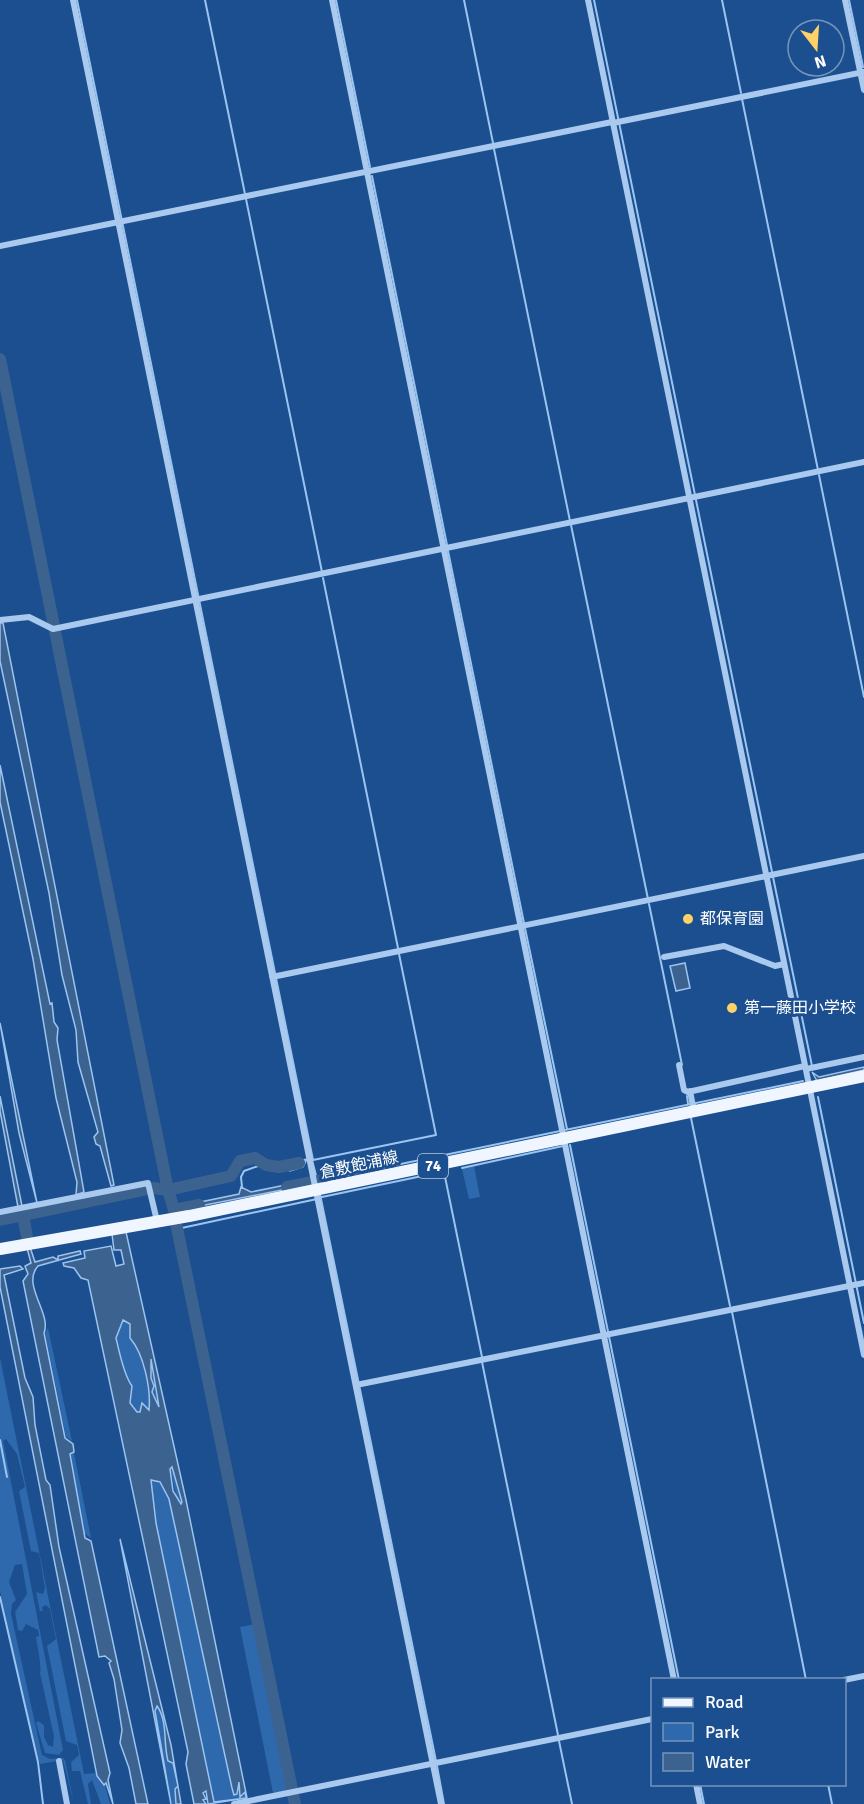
<svg xmlns="http://www.w3.org/2000/svg" width="864" height="1804" font-family="Signika,'Noto Sans JP',sans-serif">
<style>
.green{fill:#2e69ad}
.water{fill:#3c6290;stroke:#9cc4f0;stroke-width:1.5;fill-rule:evenodd}
.lines{fill:none;stroke-linecap:round;stroke-linejoin:round}
.stream{stroke:#9cc4f0;stroke-width:2}
.river{stroke:#3c6290;stroke-width:12}
.minor{stroke:#a9c9ee;stroke-width:6}
.primary{stroke:#f0f6ff;stroke-width:12}
.poi-dot{fill:#ffd166;stroke:#1b4f8f;stroke-width:2}
.labels{text-anchor:middle;dominant-baseline:central;stroke-width:6;stroke-linejoin:round;paint-order:stroke}
.shield{fill:#1b4f8f;stroke:#bbcadd;stroke-width:1.5}
.shield-label{font-size:15px;font-weight:bold;fill:#fff}
.poi-label{font-size:16px;fill:#fff;stroke:#1b4f8f;text-anchor:start}
.street-label{font-size:16px;fill:#fff;stroke:#1b4f8f}
</style>
<rect width="100%" height="100%" fill="#1b4f8f"/>
<path class="green" d="M474 1166 480 1197 469 1199 462 1169Z
M123 1320 130 1324V1338C144 1354 150 1388 149 1410L137 1412 130 1403 132 1386C124 1376 119 1351 116 1338Z
M48 1328 72 1441 66 1437 45 1333Z
M0 1358 84 1774 95 1773 103 1786 105 1785 110 1804H101L92 1780 88 1784 91 1804H88L80 1771H72L71 1762 79 1755 77 1745 66 1741 47 1646 56 1639 50 1609 46 1605 42 1607 43 1611H40L36 1592 43 1594 45 1588 39 1553 31 1551 19 1491 25 1487 17 1454 6 1439 3 1441 63 1750 59 1755 45 1753 36 1723 38 1721 44 1725V1737L48 1745 53 1747 54 1736 40 1673C42 1668 37 1644 36 1637L39 1636 38 1630 26 1624 22 1631 18 1630 15 1612 27 1594 22 1564 15 1565 9 1582 16 1600 12 1604 11 1614 42 1755 50 1759 63 1758 65 1760 74 1804 63 1760 40 1764 27 1718 0 1591Z
M150 1359 156 1374 159 1407 153 1398V1383L151 1378Z
M74 1453 91 1538 84 1533 71 1454Z
M172 1467 182 1502 181 1504H178L170 1468Z
M155 1480 165 1487 169 1499 234 1795 240 1782V1797L245 1792 246 1798 214 1802 156 1523 150 1481Z
M256 1624 289 1791 273 1793 240 1627Z
M157 1706C169 1723 163 1743 168 1761L173 1763 179 1786 175 1790 176 1804H172L154 1711Z"/>
<path class="water" d="M0 623H3L114 1185 111 1186 100 1146 96 1144 94 1137 98 1132 78 1062 76 1030 62 975 49 893 0 661Z
M0 765 50 1004 52 1003 54 1022 58 1028 57 1040 84 1192 76 1195 77 1182 56 1098 33 959 0 802Z
M685 963 690 988 676 991 670 966Z
M0 1023 37 1203 19 1133Z
M864 1067V1070L817 1081 812 1072 819 1077Z
M0 1096 22 1206 18 1207 0 1111Z
M307 1159 303 1167 290 1171 285 1169 283 1164Z
M300 1182 302 1186 185 1209 186 1205 239 1194 241 1187 251 1192Z
M126 1232 186 1500 247 1798 208 1804 206 1791 203 1793 206 1799 203 1800 206 1804H194L186 1764 188 1752 88 1280 81 1278 74 1268 64 1266 63 1263 85 1258 84 1251 111 1246 116 1266 124 1264 121 1250H114L112 1234ZM123 1320 130 1324V1338C144 1354 151 1389 149 1410L142 1403 140 1412H137L130 1403 132 1386C124 1376 119 1351 116 1338ZM151 1359 159 1407 152 1392 154 1386 151 1378ZM172 1467 182 1502 181 1504 173 1491 170 1469ZM151 1480 160 1482 169 1499 232 1788 234 1795 237 1794 239 1782 240 1797 245 1792 246 1798 214 1802 156 1523Z
M30 1247 35 1262 53 1257 58 1260V1256L80 1251 81 1254 38 1266C21 1285 52 1313 44 1333L65 1438 73 1444 74 1452 70 1454 85 1538 91 1541 148 1804H136L129 1768 120 1743 122 1730 114 1679 109 1663 111 1661 105 1656 99 1657 23 1281 28 1274 25 1266 31 1263 27 1248Z
M20 1266 23 1269 4 1275 25 1378 33 1397 35 1425 46 1480 50 1485 59 1547 110 1773 108 1780 113 1804 106 1783 104 1785 97 1776 0 1287V1269Z
M120 1539 171 1745 181 1804H176L175 1789 178 1786 173 1763 168 1761C163 1743 168 1721 157 1706L155 1711 171 1804Z"/>
<g class="lines">
<path class="stream" d="M77 0 275 973
M205 0 245 194
M336 0 370 167
M464 0 493 143
M594 0 695 495
M722 0 741 93
M849 0 863 67
M742 99 818 470
M494 149 570 521
M372 176 447 545
M246 199 322 572
M819 475 864 697
M696 500 772 872
M571 525 648 899
M448 551 524 923
M323 578 398 948
M773 877 812 1066
M649 904 682 1065
M525 928 567 1129
M276 978 313 1160 436 1135 399 954
M687 1096 688 1104
M818 1097 864 1323
M691 1118 730 1306
M570 1145 679 1680
M312 1160 318 1183
M462 1168 563 1146
M444 1172 482 1357
M318 1181 803 1081
M242 1187 241 1177 244 1171 264 1164
M113 1194 114 1196
M320 1194 436 1761
M322 1197 446 1171
M84 1200 85 1202
M38 1210V1212
M22 1213V1215
M177 1229 317 1199
M732 1312 806 1680
M482 1362 558 1735
M0 1440 7 1477
M0 1597 38 1762 43 1804
M559 1741 572 1804
M437 1766 444 1804
M700 1784 704 1804
M828 1784 832 1804"/>
<path class="river" d="M0 359 168 1190 231 1176 240 1161 255 1158 266 1165 279 1167 299 1163
M287 1187 318 1181
M23 1215 27 1237
M0 1220 153 1188 168 1190 174 1210 199 1205
M176 1223 295 1804"/>
<path class="minor" d="M73 0 441 1804
M332 0 674 1680
M588 0 864 1355
M845 0 864 90
M613 123 864 72
M0 246 612 122
M0 620 29 617 53 629 864 462
M664 957 724 946 775 966 784 964
M272 977 864 856
M679 1065 684 1090 688 1092 805 1066
M806 1069 864 1057
M690 1091 694 1111
M0 1212 148 1183 157 1221
M356 1385 864 1283
M844 1680 864 1676
M59 1761 67 1804
M696 1784 700 1804
M234 1804 652 1719"/>
<path class="primary" d="M0 1249 189 1216 864 1076"/>
</g>
<g class="poi-dot">
<circle cx="688" cy="919" r="6"/>
<circle cx="732" cy="1008" r="6"/>
</g>
<g class="labels">
<rect class="shield" x="418" y="1154" width="30" height="24" rx="4.5"/>
<g class="shield-label">
<text x="433" y="1166">74</text>
</g>
<g class="poi-label">
<text x="700" y="919">都保育園</text>
<text x="744" y="1008">第一藤田小学校</text>
</g>
<g class="street-label">
<text transform="translate(359 1165) rotate(-12)">倉敷飽浦線</text>
</g>
</g>
<rect x="651" y="1678" width="195" height="108" fill="#1b4f8f" stroke="#7695bc" stroke-width="1.5"/>
<rect x="663" y="1698" width="30" height="9" fill="#f0f6ff" stroke="#7695bc" stroke-width="1.5"/>
<text x="705" y="1708" font-size="18" fill="#ffffff">Road</text>
<rect x="663" y="1723" width="30" height="18" fill="#2e69ad" stroke="#7695bc" stroke-width="1.5"/>
<text x="705" y="1738" font-size="18" fill="#ffffff">Park</text>
<rect x="663" y="1753" width="30" height="18" fill="#3c6290" stroke="#7695bc" stroke-width="1.5"/>
<text x="705" y="1768" font-size="18" fill="#ffffff">Water</text>
<g transform="translate(816 48) rotate(163)"><circle r="28" fill="#1b4f8f" stroke="#7695bc" stroke-width="1.5"/>
<path d="M0-4.5L10 22L0 15L-10 22Z" fill="#ffd166"/>
<text y="-9" font-size="16" font-weight="bold" text-anchor="middle" fill="#ffffff">N</text>
</g>
</svg>
